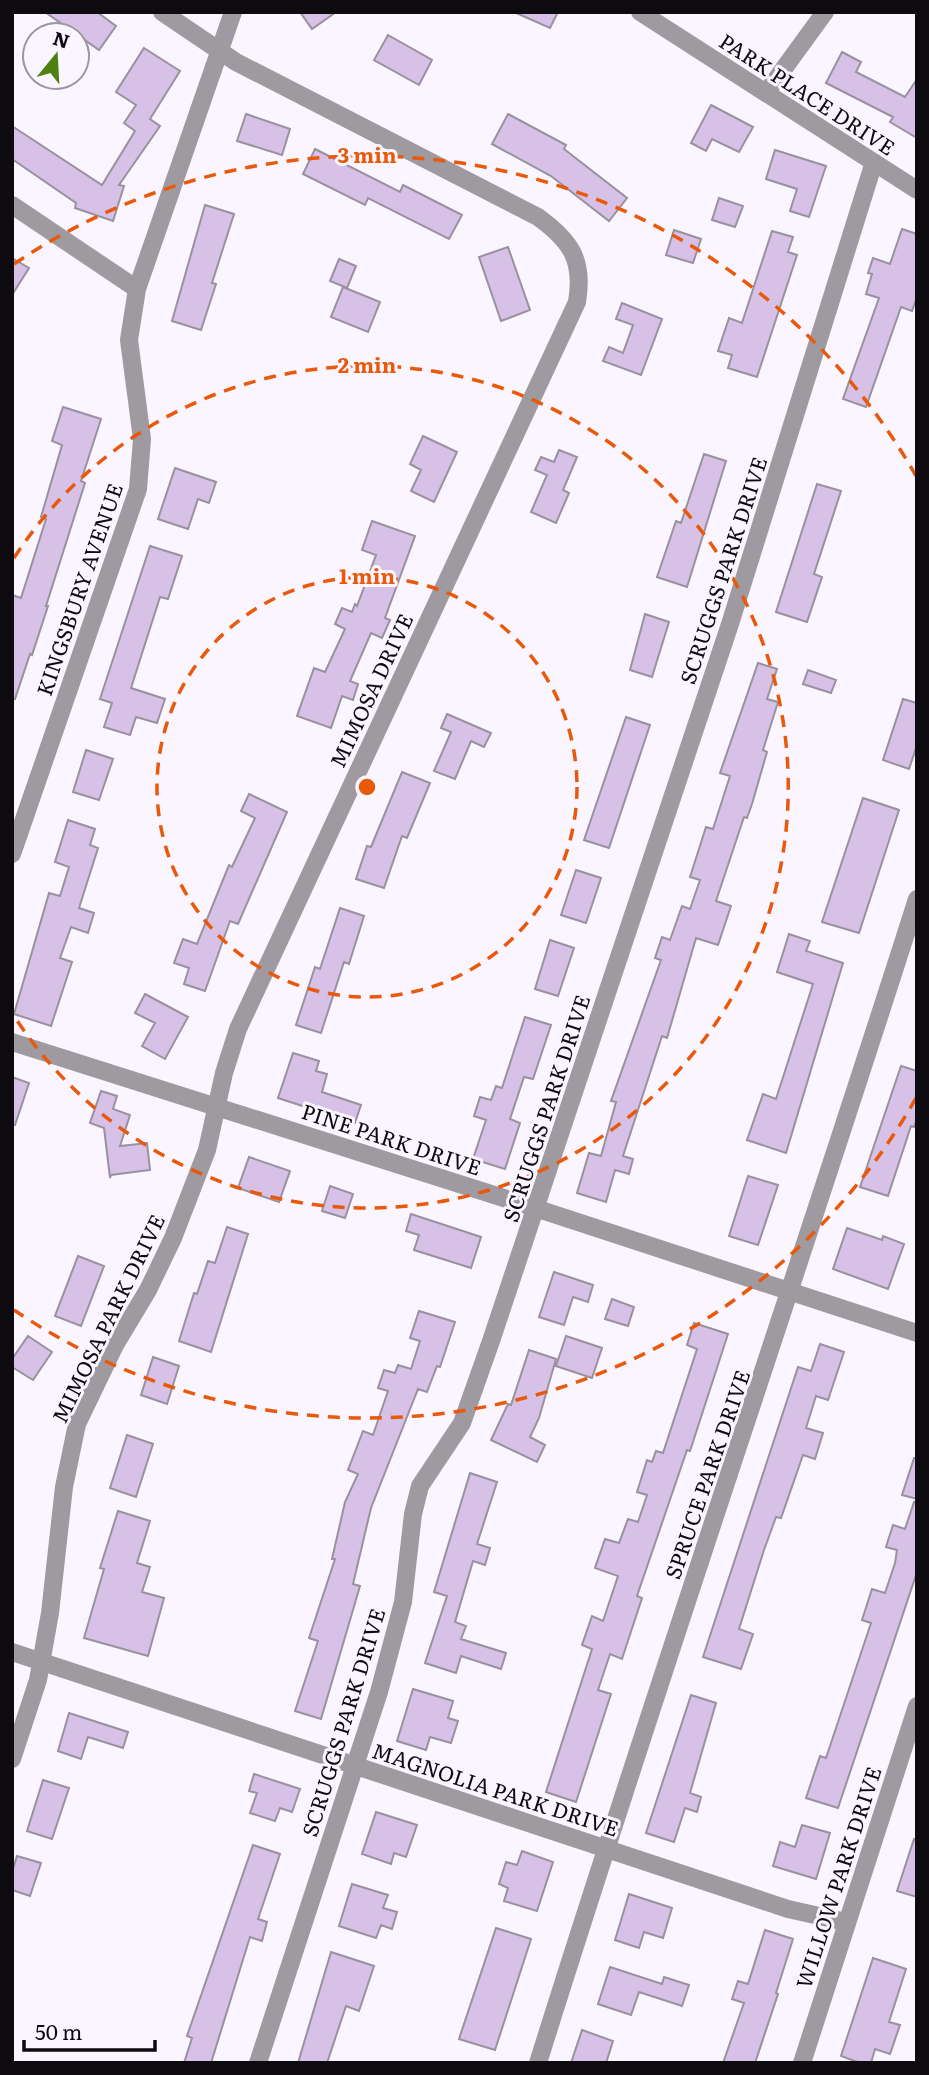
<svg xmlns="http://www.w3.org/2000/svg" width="929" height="2075" font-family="Literata,serif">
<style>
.building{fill:#d8c1e7;stroke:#99919f;stroke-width:2}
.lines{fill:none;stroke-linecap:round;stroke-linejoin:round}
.minor{stroke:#9e9aa0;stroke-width:18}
.ring{fill:none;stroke:#e8590c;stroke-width:3.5;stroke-dasharray:12 9}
.labels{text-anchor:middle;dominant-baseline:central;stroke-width:6;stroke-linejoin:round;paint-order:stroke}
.street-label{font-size:21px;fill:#0e0b10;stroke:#faf5fe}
.centre{fill:#e8590c;stroke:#faf5fe;stroke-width:3.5}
.ring-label{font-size:21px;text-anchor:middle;font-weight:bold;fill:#e8590c;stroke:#faf5fe;stroke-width:6;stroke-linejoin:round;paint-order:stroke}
</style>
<rect width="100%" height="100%" fill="#faf5fe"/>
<path class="building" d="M45 12H97L116 26 99 50Z
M300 12H336L312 29Z
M514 12H558L550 28Z
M388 35 432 60 419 85 374 60Z
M144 48 180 71 150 119 160 126 119 185 124 186 113 221 75 208 76 203 12 159V126L102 185 135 131 124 123 136 105 116 92Z
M842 52 861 62 856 72 905 97 917 79V138L890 122 893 117 826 83Z
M711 105 753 127 739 152 712 139 706 151 691 143Z
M246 114 290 129 282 155 237 141Z
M508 114 566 145 564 149 627 198 609 221 551 176 492 144Z
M315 149 400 192 403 185 462 215 449 239 368 198 365 205 303 174Z
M775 150 826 166 809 217 790 211 797 189 766 179Z
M719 198 743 206 735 227 712 220Z
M205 205 234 214 212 283 216 284 201 330 172 321Z
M902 229 917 234V297L912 311 901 307 866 407 843 399 879 298 866 294 872 274 868 273 873 258 890 264Z
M674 230 701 239 693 263 666 255Z
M772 231 793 237 788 252 797 255 757 377 728 368 732 355 718 351 729 318 742 323Z
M508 247 530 310 501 321 479 257Z
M12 258 29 268 12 295Z
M339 259 356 266 347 288 330 281Z
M343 287 380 302 368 332 331 317Z
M622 303 662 319 641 375 603 361 609 347 623 353 633 325 616 319Z
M63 407 101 419 81 481 85 483 46 606H48L32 655 30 654 15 699H12V595L21 598 46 519 41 517 62 445 52 441Z
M423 436 457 452 434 502 411 491 421 470 410 464Z
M559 450 577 457 563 490 569 493 556 523 531 512 547 475 535 470 541 457 554 462Z
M704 454 726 461 687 587 657 577 676 521 681 523Z
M175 468 216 482 209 503 198 499 188 529 158 519Z
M817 484 841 491 814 574 822 577 807 622 776 612Z
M372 521 415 536 385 618 390 620 382 638 371 633 350 681 358 684 353 700 342 696 331 728 297 716 314 668 325 672 345 629 335 624 342 608 352 612 355 604 357 606 376 555 362 550Z
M150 546 182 556 168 599 160 597 131 688 165 699 157 723 136 717 130 735 104 727 112 703 100 699Z
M645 614 669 622 652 677 630 670Z
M758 663 777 669 767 699 778 702 763 750 767 752 752 804 747 818 744 817 716 901 731 906 718 945 696 938 667 1038 662 1036 623 1156 633 1159 629 1174 615 1170 606 1202 577 1193 589 1153 601 1156 616 1102 611 1101 661 960 655 958 662 937 670 940 682 906 690 909 700 880 690 877 706 827 713 829 730 776 720 773Z
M808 670 836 680 831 693 803 684Z
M903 699 917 703V745L909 769 883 760Z
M447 714 491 733 484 747 471 741 455 779 434 771 451 732 441 728Z
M626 717 650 725 609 848 584 840Z
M86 750 113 759 99 800 73 792Z
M402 772 430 783 407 838 402 836 384 888 356 879 367 846 371 847Z
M249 794 287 812 238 924 230 921 205 991 184 984 189 968 174 963 183 939 197 944 229 865 232 867 255 818 241 811Z
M863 798 899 810 859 933 822 922Z
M68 820 95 829 90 845 98 848 79 908 94 913 88 933 71 927 60 958 72 962 51 1026 14 1014 49 893 60 896 69 867 55 862Z
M576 870 601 878 586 923 561 915Z
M340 908 364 916 349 964 344 962 321 1033 296 1025 315 967 320 969Z
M789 934 810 941 806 951 843 963 786 1153 747 1140 763 1094 776 1099 813 984 777 972Z
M550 940 574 948 558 996 535 989Z
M145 994 188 1017 165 1059 142 1046 155 1023 135 1013Z
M525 1017 551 1025 533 1079 524 1077 510 1119 520 1123 505 1169 473 1159 486 1120 474 1116 480 1097 491 1100 496 1086 502 1088Z
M293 1053 319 1061 316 1071 327 1074 322 1092 361 1105 355 1123 278 1098Z
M901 1066 917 1071V1119L914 1127 911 1126 888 1196 860 1187Z
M12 1077 29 1083 15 1125H12Z
M101 1091 117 1096 113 1109 130 1115 120 1146 147 1143 150 1170 111 1175 110 1178 104 1128 90 1123Z
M249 1157 290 1171 279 1202 238 1188Z
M748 1176 778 1185 758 1245 729 1236Z
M330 1186 353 1194 345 1218 322 1211Z
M411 1214 481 1237 471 1268 414 1250 419 1235 406 1231Z
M227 1227 248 1234 211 1352 179 1341 194 1293 197 1294 208 1261 215 1263Z
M847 1228 882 1240 883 1236 904 1244 888 1289 833 1269Z
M78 1256 104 1266 81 1326 55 1316Z
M554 1272 593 1285 588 1302 573 1297 564 1325 539 1317Z
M612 1299 634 1307 628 1326 605 1319Z
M419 1311 455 1322 440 1367 437 1366 427 1392 418 1389 371 1508 353 1584 360 1586 321 1719 295 1711 318 1641 309 1638 335 1559H332L345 1502 358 1474 348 1470 363 1431 373 1435 388 1391 378 1388 384 1370 395 1373 398 1365 411 1369 420 1341 410 1338Z
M694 1323 728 1334 690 1451 687 1450 637 1596 642 1598 622 1659 610 1654 598 1690 611 1694 576 1802 546 1792 592 1649 582 1645 592 1616 603 1621 618 1576 595 1568 605 1539 619 1543 628 1519 638 1522 647 1495 637 1492 647 1460 652 1462 656 1451 663 1453 697 1349 687 1345Z
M28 1336 52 1352 33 1380 12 1367V1359Z
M566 1336 602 1348 592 1378 556 1366Z
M820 1344 844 1352 828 1400 816 1396 806 1428 823 1433 815 1459 803 1455 781 1518 776 1517 764 1550 739 1629 753 1634 741 1669 703 1657 798 1367 811 1371Z
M529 1350 556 1359 539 1418 530 1437 545 1445 537 1462 491 1440 508 1404 511 1405Z
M153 1357 179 1366 167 1404 141 1395Z
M127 1435 153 1444 136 1497 110 1488Z
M914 1458H917V1499L902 1495Z
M470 1473 497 1482 477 1544 490 1548 485 1565 473 1561 455 1622 466 1626 461 1639 506 1653 501 1669 461 1656 456 1673 425 1663 447 1596 434 1592Z
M914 1502 917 1503V1572L838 1808 806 1798 820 1756 826 1758 871 1623 862 1620 872 1589 885 1593 895 1563 897 1550 886 1547 893 1525 905 1529Z
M118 1511 150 1521 137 1563 150 1567 142 1592 164 1598 148 1656 84 1638 104 1569 100 1568Z
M413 1689 453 1701 448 1718 458 1721 451 1743 430 1737 426 1750 397 1741Z
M691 1695 716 1703 690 1793 701 1797 697 1812 685 1808 674 1842 646 1833Z
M69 1713 128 1732 123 1748 88 1737 81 1759 58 1751Z
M254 1774 300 1789 292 1812 280 1808 275 1821 250 1813 257 1793 249 1791Z
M43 1780 69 1788 52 1839 27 1831Z
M376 1812 417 1825 406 1857 394 1853 391 1864 362 1854Z
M802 1825 830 1833 816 1879 773 1866 780 1842 795 1847Z
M914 1839 917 1840V1897L897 1891Z
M253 1845 280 1854 258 1919 267 1922 262 1941 250 1937 211 2063H184L192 2038 187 2036Z
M522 1851 553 1862 537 1911 504 1901 508 1888 499 1884 506 1862 517 1865Z
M17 1856 41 1863 30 1896 12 1890V1872Z
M352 1884 388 1895 383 1908 397 1912 392 1929 381 1925 376 1938 339 1926Z
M629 1894 672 1908 663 1938 644 1932 639 1948 615 1940Z
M496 1928 531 1939 495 2050 459 2039Z
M765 1930 793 1939 776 1993 778 1994 755 2063H723L744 2003 732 1999 738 1981 748 1984Z
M331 1952 374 1966 359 2011 346 2006 327 2063H298Z
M873 1958 906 1969 889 2022 900 2025 890 2054 875 2049 871 2063H860L841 2056Z
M610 1967 662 1984 664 1977 689 1985 682 2006 639 1992 631 2015 598 2004Z
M582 2030 613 2041 606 2063H571Z"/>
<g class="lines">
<path class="minor" d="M640 12 917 190
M766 93 825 12
M12 205 137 289
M12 854 138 489 142 439 129 340 137 289 233 12
M12 1042 535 1208 917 1333
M12 1652 788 1909 846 1922
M12 1759 38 1680 50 1613 64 1487 77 1424 115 1345 148 1290 173 1238 207 1150 224 1073 238 1029 577 302C584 260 571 241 538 217L236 62 162 12
M258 2063 379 1692 403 1602 413 1514 420 1486 462 1423 491 1341 730 624 874 162
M538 2063C660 1673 793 1288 917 899
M802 2063 917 1706"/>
</g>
<g class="ring">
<circle cx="367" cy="787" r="210"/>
<path d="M14 558A421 421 0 1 1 14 1016"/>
<path d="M916 1098A631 631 0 0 1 14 1310M14 264A631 631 0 0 1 916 476"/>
</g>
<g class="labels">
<g class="street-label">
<text transform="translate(808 93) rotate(33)">PARK PLACE DRIVE</text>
<text transform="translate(722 570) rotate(-72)">SCRUGGS PARK DRIVE</text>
<text transform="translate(78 589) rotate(-71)">KINGSBURY AVENUE</text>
<text transform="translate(370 690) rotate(-65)">MIMOSA DRIVE</text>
<text transform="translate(545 1108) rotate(-72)">SCRUGGS PARK DRIVE</text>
<text transform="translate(392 1138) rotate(18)">PINE PARK DRIVE</text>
<text transform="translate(107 1318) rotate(-64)">MIMOSA PARK DRIVE</text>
<text transform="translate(706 1474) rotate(-71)">SPRUCE PARK DRIVE</text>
<text transform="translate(342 1722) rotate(-73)">SCRUGGS PARK DRIVE</text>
<text transform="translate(496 1788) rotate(18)">MAGNOLIA PARK DRIVE</text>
<text transform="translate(837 1877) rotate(-72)">WILLOW PARK DRIVE</text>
</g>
</g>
<circle cx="367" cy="787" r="10" class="centre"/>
<g class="ring-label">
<text x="367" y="163">3 min</text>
<text x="367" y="373">2 min</text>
<text x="367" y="584">1 min</text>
</g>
<rect width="929" height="2075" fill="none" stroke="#0e0b10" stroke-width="28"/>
<g transform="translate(56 56) rotate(18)"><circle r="33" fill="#faf5fe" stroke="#9c979f" stroke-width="2"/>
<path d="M0-5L12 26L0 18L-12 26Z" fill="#4e8012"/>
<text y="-10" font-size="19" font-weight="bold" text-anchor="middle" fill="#0e0b10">N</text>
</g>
<path d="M24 2040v10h131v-10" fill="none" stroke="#0e0b10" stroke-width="3.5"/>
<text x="35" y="2040" font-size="21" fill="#0e0b10" stroke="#faf5fe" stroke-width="5" paint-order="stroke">50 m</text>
</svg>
